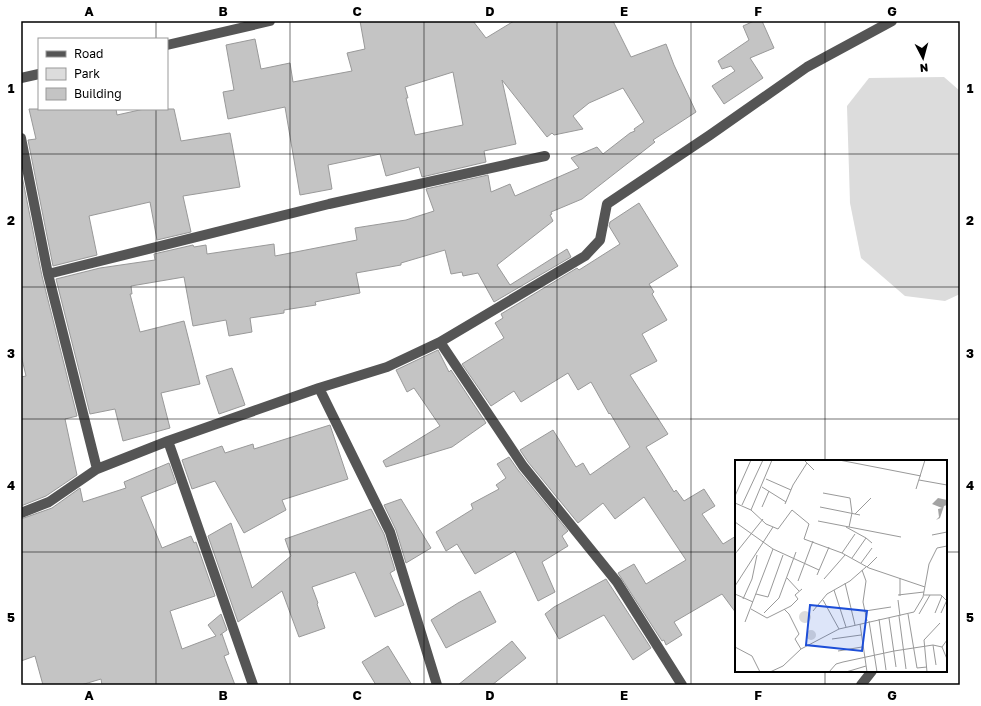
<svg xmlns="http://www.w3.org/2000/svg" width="981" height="706" font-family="'Golos Text',sans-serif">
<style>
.green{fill:#dcdcdc}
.building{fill:#c4c4c4;stroke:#999;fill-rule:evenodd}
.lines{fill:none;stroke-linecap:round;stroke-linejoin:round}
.minor{stroke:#555;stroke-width:10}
.grid{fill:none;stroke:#000;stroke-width:1;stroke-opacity:0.55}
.inset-road{fill:none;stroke:#999;stroke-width:1}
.view{fill:#1d4ed8;fill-opacity:0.15;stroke:#1d4ed8;stroke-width:2}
.inset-edge{fill:none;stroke:#000;stroke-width:2}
.neatline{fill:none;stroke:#000;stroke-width:1.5}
.grid-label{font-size:13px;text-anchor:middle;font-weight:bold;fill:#000}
</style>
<rect width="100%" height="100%" fill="#fff"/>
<path class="green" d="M944 77 960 91V294L945 301 905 296 861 258 850 203 847 106 869 78Z"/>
<path class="building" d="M360 21H473L486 38 514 21H613L631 57 666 44 674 65 696 112 653 140 655 142 582 199 551 212 552 214 550 215 553 221 497 265 510 285 567 249 571 257 494 302 478 273 463 276 462 272 451 274 445 250 401 263V265L356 273 360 293 315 302 316 305 284 310V313L250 318 252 332 229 336 226 320 193 326 184 277 131 286 132 294H130L140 332 184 321 200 384 161 393 170 428 123 441 115 409 90 414 56 279 100 268 155 260 154 254 193 245 194 247 206 245 207 254 274 244 275 256 357 240 355 228 406 220 434 211 426 189 488 175 491 192 510 184 515 196 579 168 571 158 597 147 603 154 630 133 635 131 634 129 644 122 623 88 589 103 573 116 583 129 554 135 552 133 547 137 502 80 516 144 484 151 486 162 422 177 419 167 386 176 380 154 328 165 332 189 300 195 285 107 228 119 223 92 234 90 226 45 255 39 261 69 290 63 293 82 352 71 347 53 365 49ZM453 72 463 125 415 135 406 98H408L405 87Z
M754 21H762L774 48 750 58 763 78 724 104 712 86 735 71 731 66 722 69 718 61 749 40 743 26Z
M29 109H116L117 115 144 109H174L181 141 230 133 240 187 183 196 191 232 157 240 150 202 89 216 97 255 53 266 28 140 36 139Z
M21 171 42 276 77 416 65 419 77 475 46 496 21 506V377L26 376 21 355Z
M639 203 678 266 649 284 654 292 652 294 667 320 642 334 657 361 630 375 668 434 646 447 674 492 676 490 684 501 704 489 715 506 702 514 723 544 736 536V613L722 594 674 622 682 635 666 645 664 640 662 641 618 573 634 564 646 584 686 560 644 497 615 519 603 503 578 523 528 462 520 450 553 430 576 467 583 463 590 475 630 447 610 413 609 414 591 382 578 390 568 373 521 402 514 391 491 406 462 364 504 338 495 323 503 318 501 314 577 268 579 270 620 244 609 226 610 222Z
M438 350 449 372 451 370 486 423 452 447 386 467 383 461 440 426 414 388 407 392 396 370Z
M232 368 245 405 219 414 206 376Z
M330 425 348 479 282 500 286 510 244 533 215 481 192 489 182 460 222 446 225 453 253 444 254 449Z
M509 457 518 470 568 531 562 536 568 546 542 562 555 592 538 601 515 551 475 574 457 544 446 551 436 532 473 509 471 504 499 489 496 485 506 478 497 464Z
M169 463 176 483 141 497 162 548 191 536 194 543 196 542 215 596 170 611 182 649 216 636 208 625 221 614 227 630 220 635 222 634 229 654 224 656 235 685H102L101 679 81 685H43L35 656 21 661V519L52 508 80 488 83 502 126 488 124 482Z
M401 499 431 548 406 563 396 530 384 505Z
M371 509 384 534 395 570 390 573 404 605 375 617 355 572 312 587 318 603 317 604 325 628 299 637 282 591 238 622 208 536 231 523 252 588 291 556 285 539Z
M606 579 651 648 633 660 604 615 559 639 545 614 554 607Z
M480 591 496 622 446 648 431 620 458 603Z
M512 641 526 658 492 685H458Z
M388 646 412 685H376L362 662Z"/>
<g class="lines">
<path class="minor" d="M167 45 270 21
M21 78 39 74
M21 138 48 274 97 469
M48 274 329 204 545 156
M440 342 523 466 617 582 682 685
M319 388 390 532 437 685
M168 441 253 685
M21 513 49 502 97 469 168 441 319 388 387 367 440 342 585 256 600 240 607 204 710 135 807 67 892 21
M861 685 872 671"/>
</g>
<path class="grid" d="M156 21V39M290 21V685M424 21V685M557 21V685M691 21V685M825 21V461M156 109V685M21 154H960M21 287H960M21 419H960M21 552H736M946 552H960M825 671V685"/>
<g transform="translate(735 460)">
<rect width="212" height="212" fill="#fff"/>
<path d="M64 157a6 6 0 1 1 12 0a6 6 0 1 1-12 0ZM71 175a5 5 0 1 1 10 0a5 5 0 1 1-10 0Z" fill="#dcdcdc"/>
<path d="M203 38 212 40V45L209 46 205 58 201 60 204 57 203 49 207 48 197 44Z" fill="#a3a3a3"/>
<path class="inset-road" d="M69 0 79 10M104 0 186 16M31 19 56 30M184 20 212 25M27 27 51 42M181 29 190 0M88 33 115 38 117 53 114 67M0 36 16 0M0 43 16 50 31 64 43 69 57 50 74 64 69 79 107 93 134 108 190 127M50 44 58 25 72 3M7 45 28 0M27 47 34 31M85 47 125 55M16 50 37 0M120 54 136 38M83 61 166 77M0 62 38 89 84 110M111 67 131 78M197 75 212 72M107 93 120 74M0 94 28 59M117 98 131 78 137 83M126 103 137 88M132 107 142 97M127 110 131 121 128 142 132 161M82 115 94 87M52 118 64 131M165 118V136M89 119 110 95M63 121 78 81M110 123 120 165M0 126 38 67M99 130 111 167M0 134 18 142M21 134 33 137 48 95M163 135 189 132M189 135H206L212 141M8 139 17 119 22 95M88 140 104 169M163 140 165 156M16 149 32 158 56 146 63 139 60 135 67 129M49 149 54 154 64 174 60 179 66 189M78 151 92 134 115 121 131 107M130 151 156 147M29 153 44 138 61 92M200 153 207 136M206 153 212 140M173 154 182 208 192 207M184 154 195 135M164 156 171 209M154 158 161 207M144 159 151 210M134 161 142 212M10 162 38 89M125 164 132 212M97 179 126 175M212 180 207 187 212 199M198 185 201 205M0 187 17 196 25 212M103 191 127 187M35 212 48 206 66 189 104 169 179 152 188 137 194 104 202 88 212 86M94 212 101 204 108 202 159 191 198 185 207 187M111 212 131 206M192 212 189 180 205 163"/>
<path class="view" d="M75 145 132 151 127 191 71 185Z"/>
<rect width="212" height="212" class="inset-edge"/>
</g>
<rect width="981" height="706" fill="none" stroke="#ffffff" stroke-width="44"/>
<rect x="38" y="38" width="130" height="72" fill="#ffffff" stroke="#999999"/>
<rect x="46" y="51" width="20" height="6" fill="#555555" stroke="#999999"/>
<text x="74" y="58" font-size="12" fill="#000000">Road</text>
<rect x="46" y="68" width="20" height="12" fill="#dcdcdc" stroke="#999999"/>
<text x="74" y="78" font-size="12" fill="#000000">Park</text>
<rect x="46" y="88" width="20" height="12" fill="#c4c4c4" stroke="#999999"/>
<text x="74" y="98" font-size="12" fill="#000000">Building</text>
<g transform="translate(923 58) rotate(174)" stroke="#ffffff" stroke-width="3" paint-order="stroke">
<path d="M0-3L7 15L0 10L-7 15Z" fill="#000000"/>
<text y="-6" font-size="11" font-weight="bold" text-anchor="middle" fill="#000000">N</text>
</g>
<rect x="22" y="22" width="937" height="662" class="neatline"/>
<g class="grid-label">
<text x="89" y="16">A</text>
<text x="223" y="16">B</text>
<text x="357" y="16">C</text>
<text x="490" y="16">D</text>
<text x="624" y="16">E</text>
<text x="758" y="16">F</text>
<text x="892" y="16">G</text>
<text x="11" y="93">1</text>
<text x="970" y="93">1</text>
<text x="11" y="225">2</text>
<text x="970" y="225">2</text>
<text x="11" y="358">3</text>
<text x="970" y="358">3</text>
<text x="11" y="490">4</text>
<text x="970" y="490">4</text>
<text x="11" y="622">5</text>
<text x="970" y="622">5</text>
<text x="89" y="700">A</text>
<text x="223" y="700">B</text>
<text x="357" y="700">C</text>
<text x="490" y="700">D</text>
<text x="624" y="700">E</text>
<text x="758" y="700">F</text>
<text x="892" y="700">G</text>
</g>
</svg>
